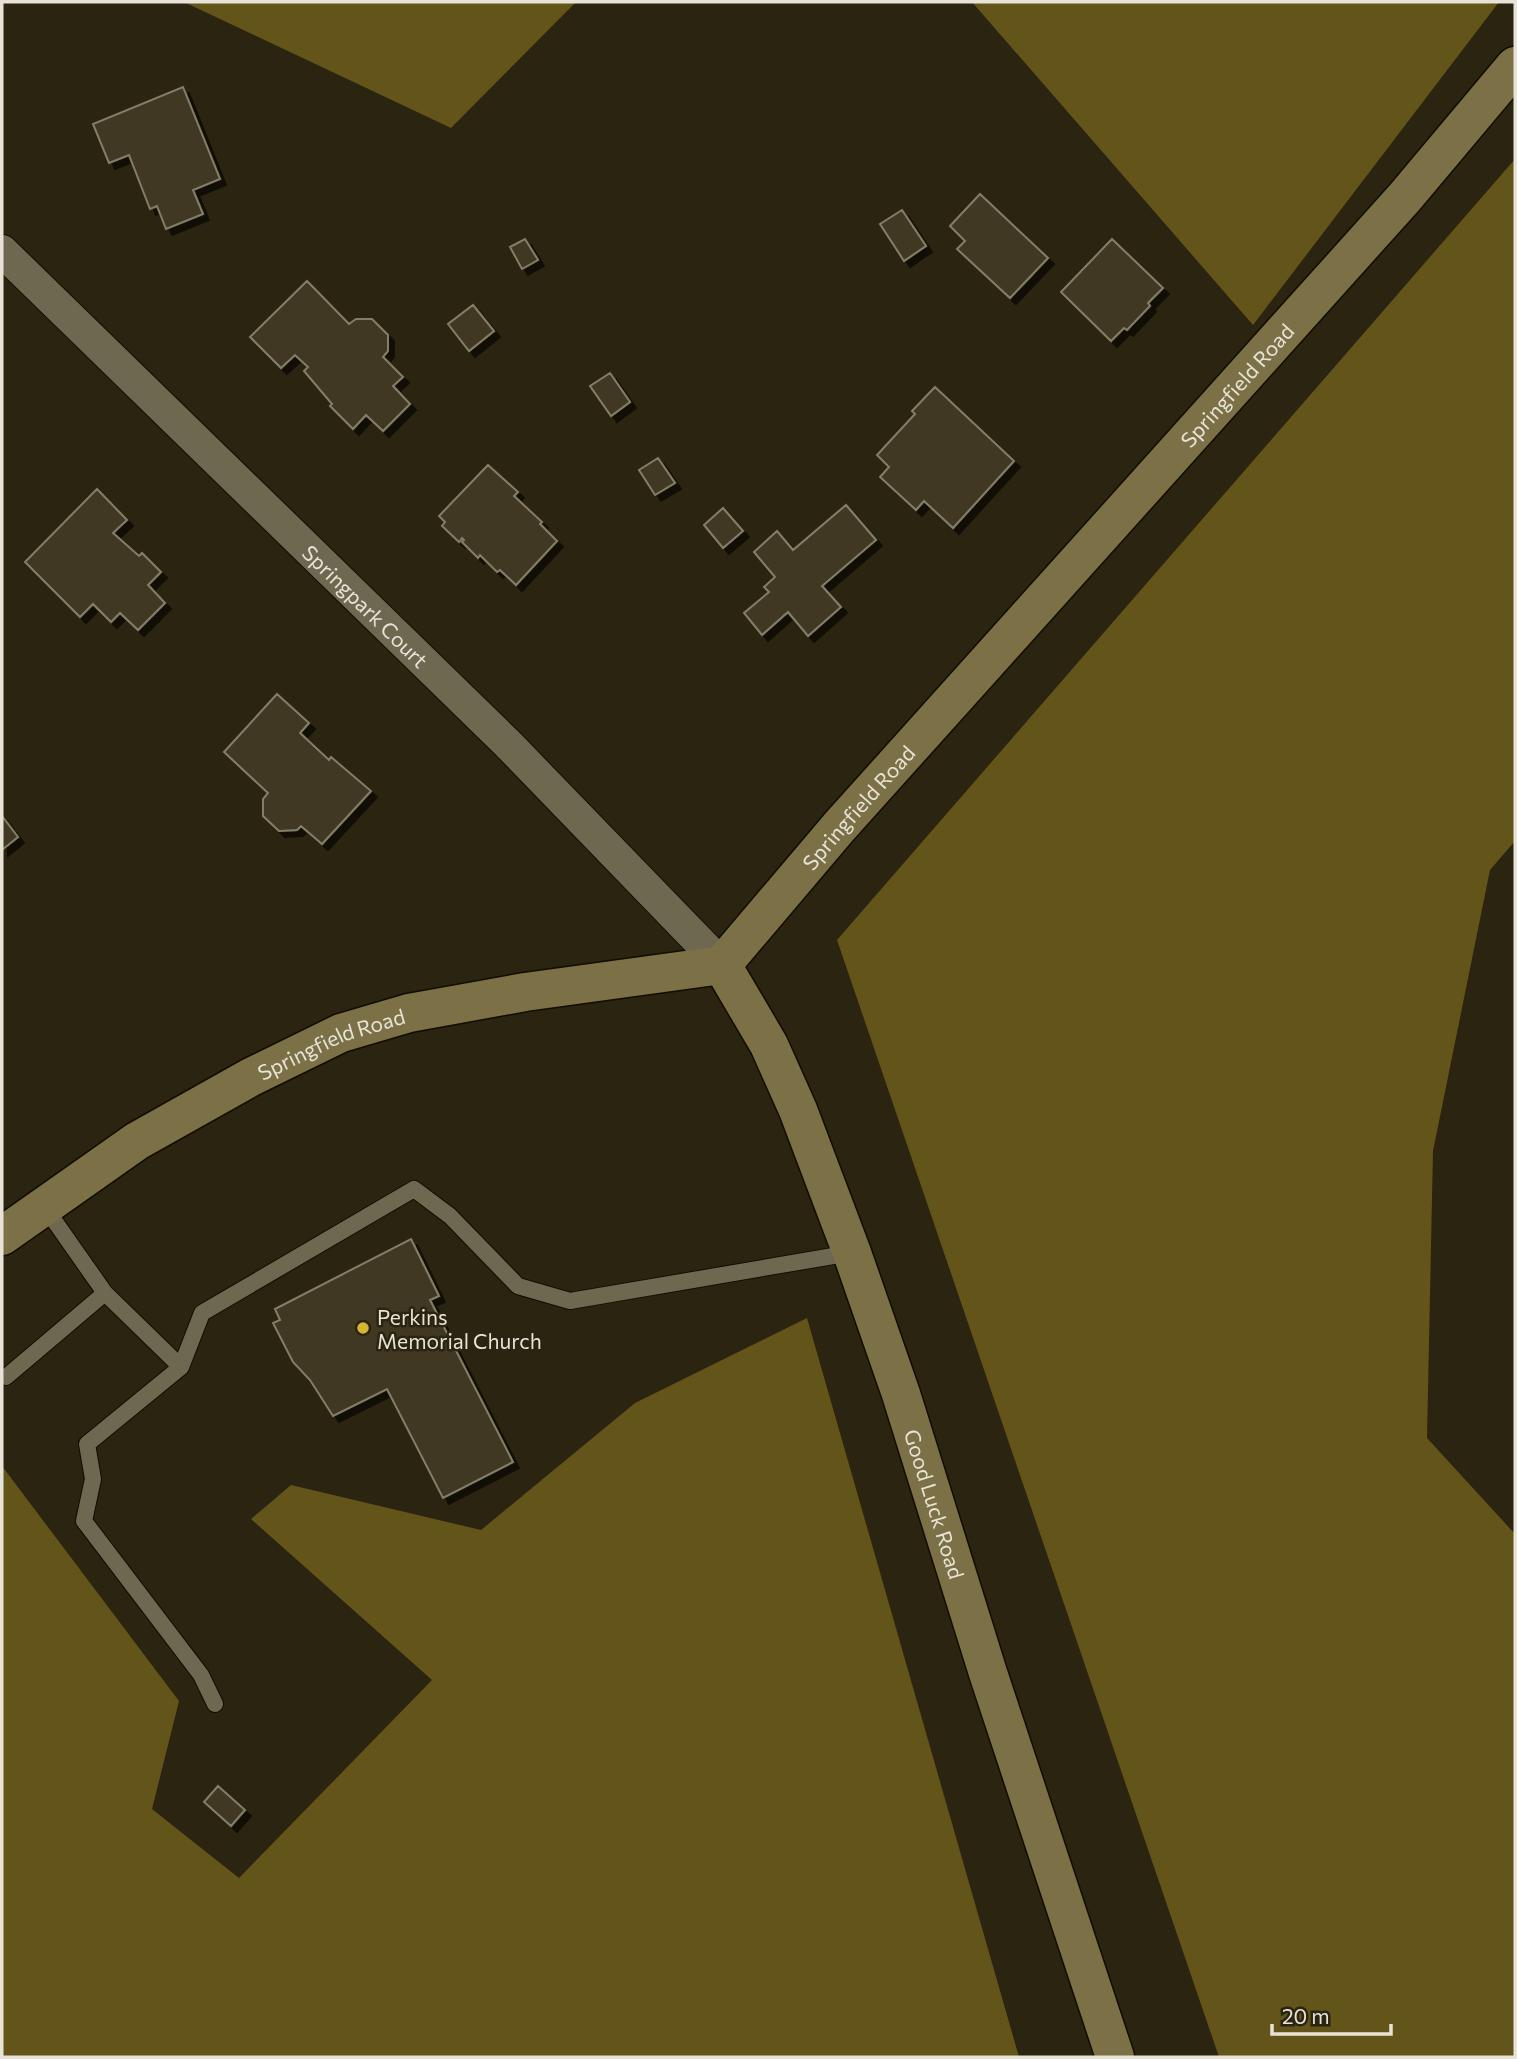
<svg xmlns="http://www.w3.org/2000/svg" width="1517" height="2059" font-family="Commissioner,sans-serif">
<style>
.forest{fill:#635419}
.building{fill:#3f3924;stroke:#847e67;stroke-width:2;filter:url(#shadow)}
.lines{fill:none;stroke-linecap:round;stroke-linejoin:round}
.lane-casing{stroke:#120d00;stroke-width:18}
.street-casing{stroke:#120d00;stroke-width:34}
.secondary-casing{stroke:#120d00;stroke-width:41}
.lane{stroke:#6e6851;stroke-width:16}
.street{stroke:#6e6851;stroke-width:32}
.secondary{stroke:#7b7046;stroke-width:38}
.poi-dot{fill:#d4b635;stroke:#2a2410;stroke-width:2.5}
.labels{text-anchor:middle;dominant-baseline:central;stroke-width:5;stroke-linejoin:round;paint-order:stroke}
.street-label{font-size:21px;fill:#e7e4d7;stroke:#2a2410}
.poi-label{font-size:21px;fill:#e7e4d7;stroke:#2a2410;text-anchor:start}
</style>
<defs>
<filter id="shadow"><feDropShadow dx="6" dy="6" stdDeviation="0" flood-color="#0009"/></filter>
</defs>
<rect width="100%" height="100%" fill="#2a2410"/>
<path class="forest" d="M184 2H576L451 128Z
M972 2H1499L1253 325Z
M1515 159V841L1490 870 1433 1151 1427 1438 1515 1534V2057H1219L837 940Z
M807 1318 1019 2057H2V1466L179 1701 152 1809 239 1878 432 1680 251 1519 291 1485 481 1530 635 1403Z"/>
<path class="building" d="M183 87 220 179 193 190 203 214 166 229 157 206 150 209 129 155 109 163 93 124Z
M980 194 1048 258 1010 298 957 249 965 241 950 226Z
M902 210 926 246 904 261 880 224Z
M525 239 538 260 522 269 510 247Z
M1112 239 1163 288 1148 303 1150 306 1127 330 1124 328 1111 341 1061 292Z
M307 281 349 324 356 319H372L388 335V351L383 357 403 377 393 386 410 404 383 431 366 415 353 429 330 406 332 404 304 371 308 367 295 355 281 368 250 337Z
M473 305 494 331 469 351 448 324Z
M610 373 630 402 611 416 590 386Z
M935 387 1014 461 953 528 924 501 916 510 880 477 889 467 877 455 915 414 912 411Z
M658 458 675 483 655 495 639 470Z
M488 465 518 492 514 496 542 522 540 524 557 541 516 585 500 570 497 572 480 555 478 558 462 542 464 540 462 538 459 542 442 526 445 522 439 516Z
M97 489 127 520 113 533 139 556 142 553 161 572 148 585 165 603 138 630 120 613 111 622 93 604 80 617 25 562Z
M846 505 876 540 822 586 841 607 808 636 788 612 762 635 744 613 769 592 764 587 775 577 754 552 777 531 793 550Z
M723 508 743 531 723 548 704 525Z
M277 694 309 723 300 733 329 760 331 757 371 791 322 844 301 826 297 830 279 831 263 816V799L268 793 224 752Z
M2 816 18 837 2 850Z
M411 1239 439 1296 430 1300 513 1462 443 1498 387 1389 333 1416 310 1380 293 1362 273 1323 280 1320 275 1309Z
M218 1786 245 1810 231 1826 204 1802Z"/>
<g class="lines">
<g class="lane-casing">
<path id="lane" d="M105 1293 181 1367 87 1444 93 1479 84 1521 201 1675 215 1704
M181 1367 202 1313 414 1189 450 1216 518 1286 570 1301 851 1253
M6 1377 105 1293 44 1206"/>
</g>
<g class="street-casing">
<g id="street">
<path id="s1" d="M2 251 508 744 722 965"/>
</g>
</g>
<g class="secondary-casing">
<g id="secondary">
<path id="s2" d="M722 965 769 1045 798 1110 852 1253 901 1394 988 1673 1115 2057"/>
<path id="s3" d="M2 1236 137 1141 251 1077 341 1033 409 1013 525 992 722 965 839 827 1405 197 1515 66"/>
</g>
</g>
<use href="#lane" class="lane"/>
<use href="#street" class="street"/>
<use href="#secondary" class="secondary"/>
</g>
<circle class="poi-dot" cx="363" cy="1328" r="7"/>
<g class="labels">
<g class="street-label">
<text stroke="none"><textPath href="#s3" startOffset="1559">Springfield Road</textPath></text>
<text stroke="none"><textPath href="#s1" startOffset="508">Springpark Court</textPath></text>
<text stroke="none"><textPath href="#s3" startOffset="992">Springfield Road</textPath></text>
<text stroke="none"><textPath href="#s3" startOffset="383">Springfield Road</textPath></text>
<text stroke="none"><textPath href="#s2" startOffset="581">Good Luck Road</textPath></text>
</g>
<g class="poi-label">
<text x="377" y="1316">Perkins<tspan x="377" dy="24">Memorial Church</tspan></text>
</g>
</g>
<rect width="1517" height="2059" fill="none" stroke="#e7e4d7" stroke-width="7"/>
<path d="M1272 2024v10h119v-10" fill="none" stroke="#e7e4d7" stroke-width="3.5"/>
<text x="1282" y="2024" font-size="21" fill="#e7e4d7" stroke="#2a2410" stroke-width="5" paint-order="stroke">20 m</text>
</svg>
